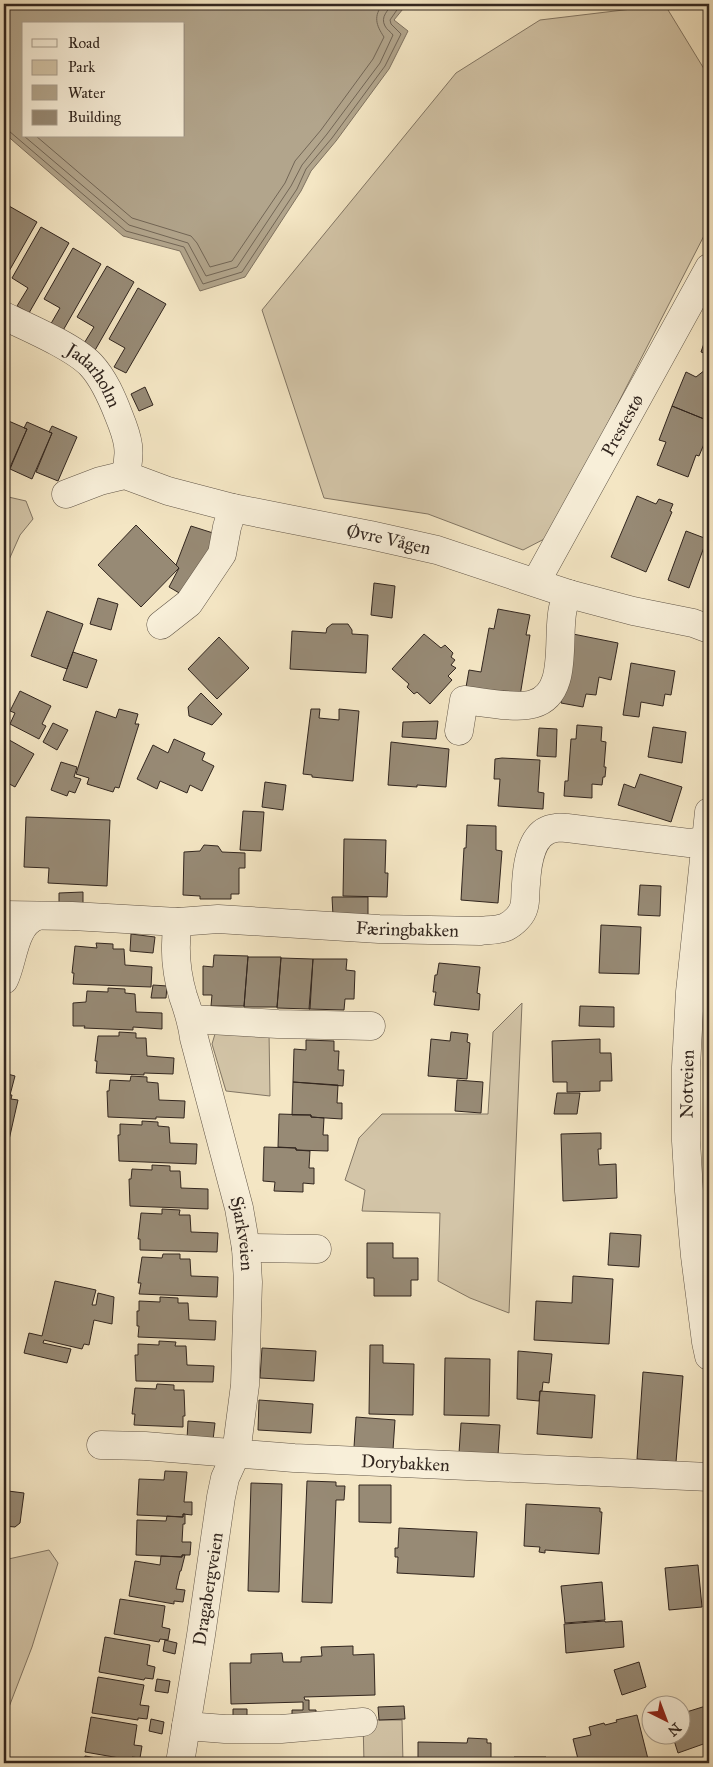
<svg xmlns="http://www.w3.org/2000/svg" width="713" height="1767" font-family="'IM FELL Great Primer',serif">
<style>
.green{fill:#d3c5a8;stroke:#827664}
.water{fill:#b2a58c;stroke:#7f7260;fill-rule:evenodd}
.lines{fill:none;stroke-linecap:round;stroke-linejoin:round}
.shore{stroke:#726656;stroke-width:1}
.building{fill:#978a75;stroke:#32261f}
.minor-casing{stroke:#625648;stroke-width:29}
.minor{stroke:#f8efd9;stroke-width:28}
.labels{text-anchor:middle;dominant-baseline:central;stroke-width:4.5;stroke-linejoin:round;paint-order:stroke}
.street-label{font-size:18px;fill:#32261f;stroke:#f8efd9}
</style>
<rect width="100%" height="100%" fill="#f4e6c4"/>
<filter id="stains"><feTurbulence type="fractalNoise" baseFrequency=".004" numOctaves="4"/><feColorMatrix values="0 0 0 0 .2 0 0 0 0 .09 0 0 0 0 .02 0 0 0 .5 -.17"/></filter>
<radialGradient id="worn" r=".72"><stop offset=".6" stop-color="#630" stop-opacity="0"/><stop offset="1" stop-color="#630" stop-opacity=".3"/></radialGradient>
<path class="green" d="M665 5 709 77V226L550 536 523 550 428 514 324 498 262 310 456 73 540 20Z
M4 496 26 501 33 519 20 535 4 571Z
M522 1003 509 1313 470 1298 438 1281 440 1213 362 1211 365 1190 345 1180 359 1138 382 1114H488L493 1032Z
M224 1030 269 1032 270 1096 226 1091 212 1044 215 1034Z
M49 1550 58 1563 32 1647 4 1720V1560Z
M363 1720H402L403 1763H364Z"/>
<path class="water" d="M4 4H407L394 20 408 31 389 69 336 141 311 171 301 191 245 277 200 291 180 251 123 236 4 133ZM24 24H184V136H24Z"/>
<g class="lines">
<path class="shore" d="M4 130 9 131 126 231 184 247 203 284 242 272 297 189 306 169 332 138 385 66 401 34 391 24 390 20 401 4
M24 136 129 225 188 243 206 276 237 267 291 186 302 165 327 134 380 63 393 35C391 32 387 30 385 26 380 17 388 10 393 4
M36 136 132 218 191 236 197 243 210 267 232 261 285 183 295 161 321 130 373 59 384 37C376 25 373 16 383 4"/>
</g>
<path class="building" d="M9 206 37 222 4 280V216Z
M41 227 69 243 29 313 17 306 28 288 12 278Z
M73 248 101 264 61 334 49 327 60 308 44 299Z
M107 266 134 282 94 352 83 345 94 327 77 317Z
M138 288 166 304 126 373 114 367 125 348 109 339Z
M708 332 709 333V355L701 352Z
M705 370 709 372V421L672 406 686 372 696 377Z
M145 387 153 405 139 411 131 394Z
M672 406 709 421V432L699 456 696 455 688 477 657 465 666 442 659 440Z
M4 419 27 429 7 474 4 473Z
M27 422 52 433 32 479 10 469 27 429 24 428Z
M52 426 77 437 58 481 36 472 52 433 49 432Z
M637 496 656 504 659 499 673 504 670 511 672 512 646 572 611 557Z
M136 525 179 568 141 607 98 565Z
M191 526 213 533 209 553 181 594 169 587 179 568 176 565Z
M686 531 707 539 689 588 668 580Z
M374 583 395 586 392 618 371 615Z
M98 598 118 604 111 630 90 624Z
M498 609 530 615 526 635H530L520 696 465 693 469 670 481 672 489 628 494 629Z
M47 611 83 624 67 669 31 656Z
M332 624H348L352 630V634L368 635 366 673 290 669 292 631 326 633 327 628Z
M424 634 441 648 445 645 453 653 451 657 455 660 451 665 456 668 448 676 452 680 430 704 417 692 414 694 407 687 409 684 392 669Z
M573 634 618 643 611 680 599 677 596 695 586 694 583 707 561 703Z
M219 637 249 668 217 699 188 669Z
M73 652 97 660 87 688 63 680Z
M631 663 675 671 671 695 665 694 663 706 641 702 639 717 623 715Z
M20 691 51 706 42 724 46 726 39 739 10 724 15 713 10 711Z
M201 693 222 714 212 725 189 716 188 707Z
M119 709 138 714 135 724H139L119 788 115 787 113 792 87 784 89 778 76 774 96 711 116 718Z
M311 709H320L319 718 339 720V709L359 711 353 781 312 777V775L303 774Z
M438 721 436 739 402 737 403 722Z
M53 723 68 730 57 750 43 742Z
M577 725 602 727 601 741 606 742 604 767H606L605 777H603L602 785 592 784V798L564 796 565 781H568L571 739H576Z
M653 727 686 732 682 763 648 757Z
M539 728 557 729 556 757 537 756Z
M4 737 34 754 15 787 4 781Z
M174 739 205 753 202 760 214 766 202 791 190 785 187 793 160 781 157 789 137 779 153 745 168 753Z
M391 742 449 749 446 787 417 785V787L388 785Z
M502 758 540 760 538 792 544 793 543 809 498 806 500 779H494L495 759Z
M61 762 77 767 74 777 81 779 75 793 69 791 67 796 51 790Z
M640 774 682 787 671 822 618 805 624 784 635 788Z
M265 782 286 785 283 810 262 807Z
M243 811 264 812 261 851 240 850Z
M26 817 110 820 107 886 48 883 49 868 24 867Z
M467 825 496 826V850L502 851 498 903 461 900 464 848H466Z
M344 839 386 840 385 873H388L387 897 343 896Z
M204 845 218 846 222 852 245 853V868H239V894H231V899H200V896L183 895 184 852 200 851Z
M640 885 661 886 660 916 638 915Z
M83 892V904H59V893Z
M332 897H368V916H333Z
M601 925 641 927 639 974 599 973Z
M131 934 155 937 153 953 130 951Z
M96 943 113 944V949H124L125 965 152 967 151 987 73 984 74 973H72L75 946 97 948Z
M214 955 248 956 244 1006H211L212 995H203V966L213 967Z
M248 957H281L277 1007H244Z
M281 958 313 959 310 1009 277 1008Z
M313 959H347L346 970 355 971 354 999H345L344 1010 309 1009Z
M439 963 480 967 477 993 480 994 479 1010 434 1005 436 992H433L435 975H437Z
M153 985 167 986 166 998H151Z
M108 988 125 989V993L135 994 136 1012 162 1013V1029L133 1027V1030L84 1028 85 1026H73V1003L86 1002 87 991 108 992Z
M580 1006 614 1007V1027L579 1026Z
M119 1032 136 1033V1038H146L147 1056 174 1058 173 1074 144 1073V1075L96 1073 97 1061H95L98 1036H119Z
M451 1032 468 1034 467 1042 470 1043 467 1079 428 1076 431 1039 450 1041Z
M600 1039V1053H611L612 1081H600V1091L567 1092V1082H553L552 1041Z
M306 1040 334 1041V1051H339L338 1070H344L343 1086 293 1082 294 1049 306 1050Z
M4 1073 15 1076 10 1095H12L11 1099 18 1100 4 1162Z
M131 1076 147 1077V1082L158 1083 159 1100 185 1101 184 1118 156 1117V1119L108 1117 107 1091H109L110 1080 130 1081Z
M457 1080 483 1082 481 1113 455 1111Z
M293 1082 338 1085 337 1103H342V1119L311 1117V1115H292Z
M557 1093H580L577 1114H554Z
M279 1114 311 1115V1117L324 1118 323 1135H328V1151L296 1150V1148L278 1147Z
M142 1121 158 1122V1126L169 1127 170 1143 197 1144 196 1164 119 1161 118 1135H120V1124L142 1125Z
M597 1133H601V1149H598L599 1165 616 1164 617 1198 563 1201 561 1134Z
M264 1147 296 1148V1150L310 1151 309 1168H314V1184L303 1183V1192L274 1191 275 1182 263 1181Z
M152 1165 170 1166V1171H180L181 1188 208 1189V1209L130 1206 129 1179H131L132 1169 152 1170Z
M162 1209 180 1210 179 1215H190L191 1232 218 1233 217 1252 140 1250V1239H138L141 1213 162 1214Z
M610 1233 641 1235 639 1267 608 1265Z
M367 1243H393V1258H418V1280H411V1296H374V1278H367Z
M163 1254H180V1259H190L191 1276 218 1277 217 1297 139 1294 141 1283H138L142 1257 162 1258Z
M573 1276 613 1279 609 1344 534 1340 536 1301 572 1303Z
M55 1281 96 1290 92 1305H96L98 1293 114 1297 112 1324 94 1320 89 1345 84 1344 82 1349 44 1340 43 1343 71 1349 67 1363 24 1353 29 1333 42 1336Z
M160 1297 178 1298V1303H188L189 1320 216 1321 215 1340 138 1337 139 1326H137V1311H139V1301L160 1302Z
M159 1341 176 1342 175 1346H186L187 1365 214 1366 213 1382 136 1381 135 1355H138V1344L159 1345Z
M370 1345H383V1363L414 1364 413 1415 369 1414Z
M262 1348 316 1351 314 1381 260 1378Z
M518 1351 552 1354 549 1383 543 1382 542 1391H540L539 1401 517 1399Z
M445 1358 490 1359 489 1416 444 1415Z
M643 1372 683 1376 676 1462 637 1459Z
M157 1384 174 1385V1390H184L185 1416H183V1427L134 1425 135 1414H132L135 1388 156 1389Z
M540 1391 595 1395 592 1438 537 1434Z
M259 1400 313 1404 311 1433 258 1430Z
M356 1417 395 1420 393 1450 354 1447Z
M188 1421 215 1423 213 1440 187 1439Z
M461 1423 500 1425 498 1455 459 1453Z
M165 1471 187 1472 184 1502H192V1515L183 1514V1517L137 1515 139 1479 164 1480Z
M307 1481 336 1482V1486H345L344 1500H336L332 1603 302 1602Z
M251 1483 282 1484 279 1592 248 1591Z
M359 1485H391V1523L359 1522Z
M4 1486 9 1487 8 1491 24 1493 20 1523 15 1527 4 1526Z
M526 1504 600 1508V1512H602L599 1554 545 1550V1553L539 1552 540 1547 524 1546Z
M183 1514H185V1524H183L182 1542H191L190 1555H182V1557L136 1555 137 1520 166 1521 167 1516 183 1517Z
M399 1528 477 1532 474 1577 397 1573 398 1557H395V1548H398Z
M182 1555H185L181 1571H180L176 1589 185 1590 183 1602 174 1601V1604L129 1596 135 1561 160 1565 161 1556 182 1557Z
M698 1565 702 1607 669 1610 665 1568Z
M602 1582 605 1620 565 1623 561 1586Z
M120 1599 165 1606 162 1627 170 1629 168 1640 160 1639 159 1642 114 1634Z
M605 1621V1622L622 1621 624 1647 566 1653 564 1624Z
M105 1637 150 1645 147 1665 155 1667 153 1679 145 1678 144 1680 99 1672Z
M165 1640 177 1643 175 1654 163 1651Z
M353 1646V1655L374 1654 375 1695 304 1697 305 1700H309V1710H316V1721L292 1722V1710H303V1702L231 1704 230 1663H251V1654L282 1653 283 1662H301V1657L322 1656 321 1647Z
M639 1662 646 1687 622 1695 614 1670Z
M98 1677 144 1685 140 1705 149 1706 147 1719 138 1718V1720L92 1713Z
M157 1679 170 1681 168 1693 155 1691Z
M709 1705V1742L678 1753 672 1734H680V1714Z
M404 1706 405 1719 379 1720 378 1707Z
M233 1709H247V1723L233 1724Z
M637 1715 649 1763H579L573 1739 591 1735 589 1727 604 1723 605 1725 617 1722 616 1720Z
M91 1717 137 1725 134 1745 142 1746 140 1758 132 1757 131 1760 85 1752Z
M151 1719 164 1722 162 1734 149 1731Z
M468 1738 487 1739V1743H491V1763H418V1742L467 1743Z
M85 1756 126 1763H84Z
M514 1757H546V1763H514Z
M145 1759 158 1761V1763H144Z"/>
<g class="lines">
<g class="minor-casing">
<g id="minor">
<path id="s1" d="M4 316C27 327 74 347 91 365 104 379 112 398 119 416 128 438 132 452 125 475"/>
<path id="s2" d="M66 494 100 481 125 475 168 491 233 508 370 535 437 550 569 594 633 611 693 623 709 629"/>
<path id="s3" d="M536 582 709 268"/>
<path d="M161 625 189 603 222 554 227 527 233 508"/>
<path d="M459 731 464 700C482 702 517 709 533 704 570 694 556 637 563 608 564 604 567 599 569 594"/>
<path d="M709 812 690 992 686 1067V1141L689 1191 695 1256 706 1342 709 1356"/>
<path id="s4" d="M4 915 72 916 178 922 218 919 379 929 480 931C488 930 499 930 506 927 514 923 522 915 524 907 526 901 525 891 526 884 527 865 531 830 556 828 559 827 564 828 567 828L689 843 706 841"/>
<path id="s5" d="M178 922C174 946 176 972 183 996 188 1010 192 1023 194 1038L239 1208 246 1248 248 1282 245 1385 240 1423 236 1454 225 1478 221 1497 201 1635 180 1763"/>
<path d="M4 980C14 960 13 925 37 916"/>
<path d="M192 1019 278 1024 371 1026"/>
<path d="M246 1248 317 1249"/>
<path id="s6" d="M101 1445 145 1446 294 1458 709 1477"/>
<path d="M186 1726 225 1729H281L363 1722"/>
</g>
</g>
<use href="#minor" class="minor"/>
</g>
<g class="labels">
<g class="street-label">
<text stroke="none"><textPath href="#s1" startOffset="110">Jadarholm</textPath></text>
<text stroke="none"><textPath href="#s3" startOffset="179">Prestestø</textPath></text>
<text stroke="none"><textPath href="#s2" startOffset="334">Øvre Vågen</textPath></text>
<text stroke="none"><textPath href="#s4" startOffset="404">Færingbakken</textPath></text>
<text transform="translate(687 1084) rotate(-89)">Notveien</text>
<text stroke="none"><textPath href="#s5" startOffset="320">Sjarkveien</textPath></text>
<text stroke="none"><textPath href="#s6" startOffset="305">Dorybakken</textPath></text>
<text transform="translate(208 1589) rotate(-81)">Dragabergveien</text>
</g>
</g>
<rect width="713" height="1767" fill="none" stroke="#f4e6c4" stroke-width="20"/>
<rect x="5" y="5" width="703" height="1757" fill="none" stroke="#32261f" stroke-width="2.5"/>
<rect x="10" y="10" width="693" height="1747" fill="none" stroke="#32261f"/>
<rect x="22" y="22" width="162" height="115" fill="#f8efd9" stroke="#a99f8f"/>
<rect x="32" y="39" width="25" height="8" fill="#f8efd9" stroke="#a99f8f"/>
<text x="68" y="48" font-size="15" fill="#32261f">Road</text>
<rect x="32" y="60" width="25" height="15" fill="#d3c5a8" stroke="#a99f8f"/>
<text x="68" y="72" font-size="15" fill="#32261f">Park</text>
<rect x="32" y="85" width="25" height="15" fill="#b2a58c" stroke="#a99f8f"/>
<text x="68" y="98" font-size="15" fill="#32261f">Water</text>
<rect x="32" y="110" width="25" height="15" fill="#978a75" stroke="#a99f8f"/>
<text x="68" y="122" font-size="15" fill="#32261f">Building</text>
<g transform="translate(666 1720) rotate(138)"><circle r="24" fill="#f8efd9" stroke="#a99f8f"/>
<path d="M0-4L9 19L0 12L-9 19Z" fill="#8f2418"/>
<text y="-8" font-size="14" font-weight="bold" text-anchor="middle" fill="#32261f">N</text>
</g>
<rect width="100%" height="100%" filter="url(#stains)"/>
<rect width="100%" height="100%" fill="url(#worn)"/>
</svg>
